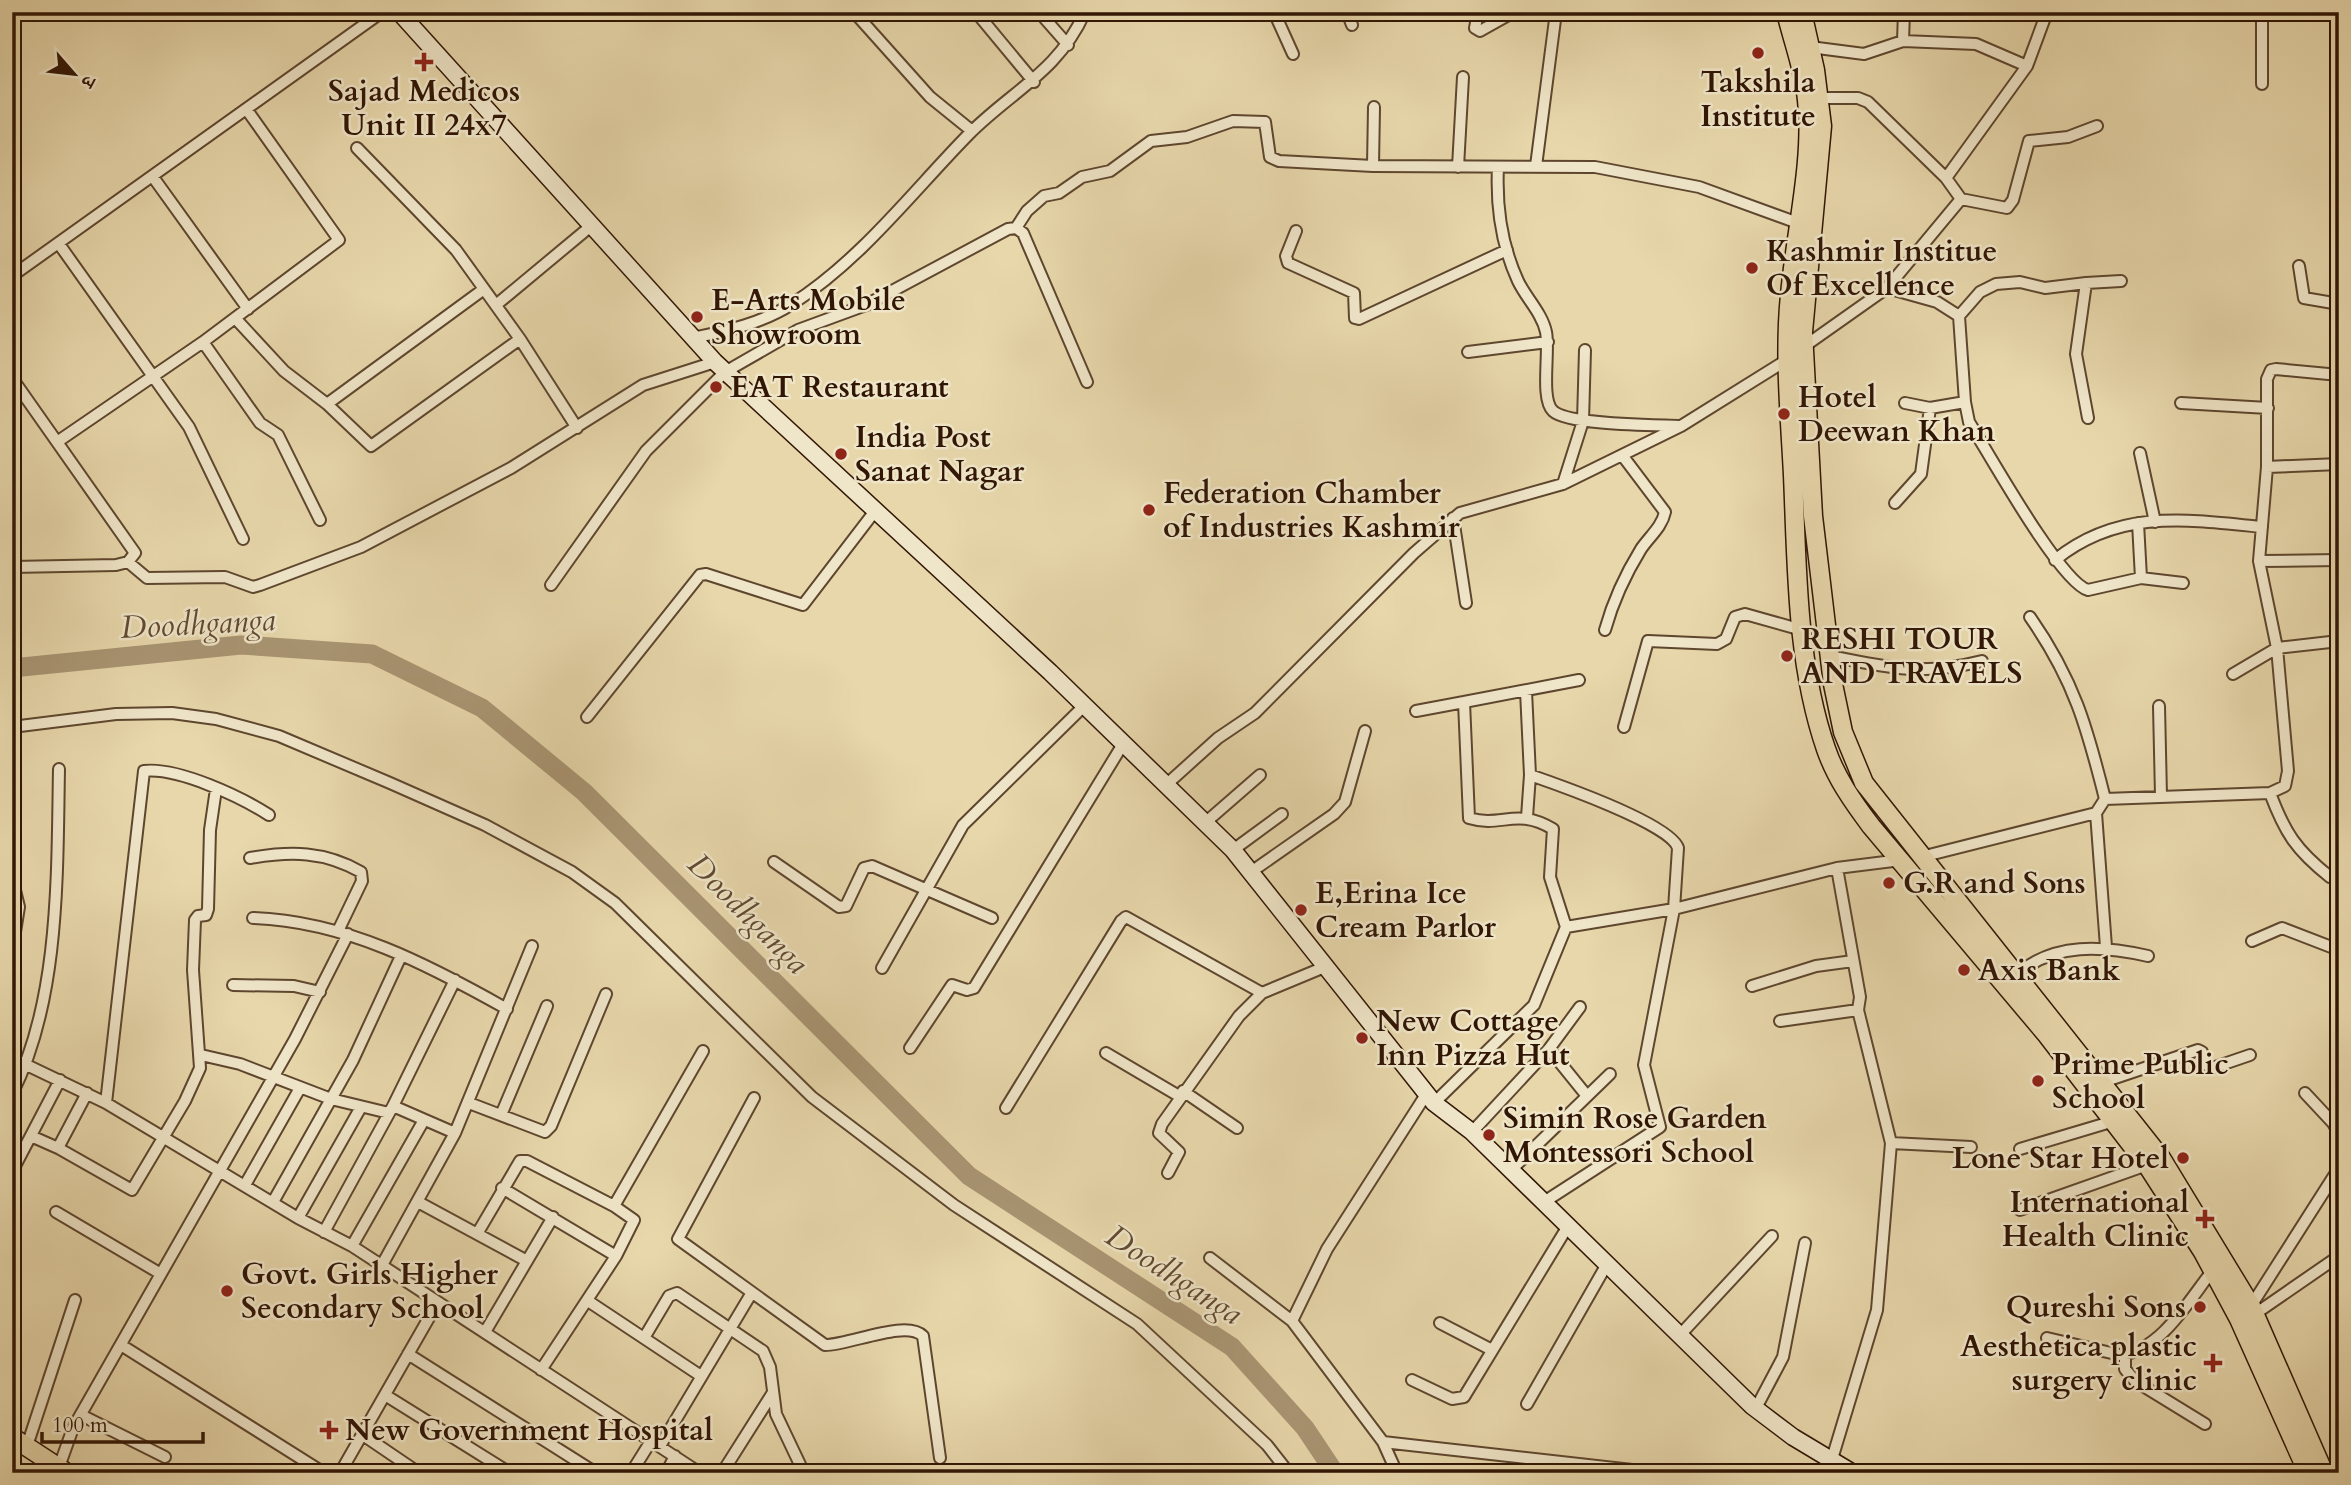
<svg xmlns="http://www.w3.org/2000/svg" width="2351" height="1485" font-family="Cardo,'Noto Serif Devanagari',serif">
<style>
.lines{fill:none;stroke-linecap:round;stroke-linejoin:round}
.river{stroke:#a99573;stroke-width:19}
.street-casing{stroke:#5e462e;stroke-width:14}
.secondary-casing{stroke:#311605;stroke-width:19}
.primary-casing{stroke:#311605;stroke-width:21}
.street{stroke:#efe5c8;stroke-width:10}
.secondary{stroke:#efe5c8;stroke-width:16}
.primary{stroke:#e7d7ab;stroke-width:18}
.poi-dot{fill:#8f2418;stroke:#efe5c8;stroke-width:2.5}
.labels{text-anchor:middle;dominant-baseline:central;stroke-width:5;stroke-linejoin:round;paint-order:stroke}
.poi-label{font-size:30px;font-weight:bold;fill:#311605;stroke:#efe5c8;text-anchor:start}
.water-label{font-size:32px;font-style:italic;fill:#614931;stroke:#efe5c8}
</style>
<rect width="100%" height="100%" fill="#e7d7ab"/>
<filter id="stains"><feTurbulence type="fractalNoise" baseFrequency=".00286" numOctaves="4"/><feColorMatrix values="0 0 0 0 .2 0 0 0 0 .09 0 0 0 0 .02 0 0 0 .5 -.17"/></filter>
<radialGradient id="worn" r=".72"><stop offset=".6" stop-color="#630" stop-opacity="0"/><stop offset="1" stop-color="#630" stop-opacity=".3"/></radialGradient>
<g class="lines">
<path class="river" d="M12 668 241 645 372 654 482 708 584 792 969 1176 1232 1347 1305 1428 1335 1473"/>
<g class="street-casing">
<path id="street" d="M854 12 930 97 972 131
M976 12 1034 82
M1039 12 1068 45
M1274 12 1293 54
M1347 12 1352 25
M1478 12 1475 28 1480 31 1514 12
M2262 12V84
M1903 41 1904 12
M1810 47 1864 54 1903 41 1976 44 2027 66
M357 148 456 250 520 339 577 428
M1373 166 1374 107
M1536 166 1556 12
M1458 167 1463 77
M1498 167C1496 207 1501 244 1518 281 1526 298 1542 313 1546 332 1550 351 1540 399 1553 411 1568 425 1654 425 1679 426
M153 177 248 309
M1946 178 2027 66 2047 12
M1961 199 2007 208 2013 200 2029 141 2068 137 2097 126
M1016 228 1027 211 1044 196 1059 193 1082 177 1110 171 1151 141 1187 137 1233 121 1265 122 1270 157 1279 161 1373 166 1595 167 1699 187 1798 223
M1296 231 1286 256 1288 263 1354 293 1355 318 1359 319 1507 250
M59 244 189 427 243 539
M2299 266 2304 298 2339 304
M12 276 382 12
M2086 283 2121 281
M1887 288 1937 302 1959 316 1965 402 1969 422C1988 452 2060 582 2088 590L2141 578 2183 583
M496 305 591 226
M1959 316 1980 292 1996 284 2020 282 2045 288 2086 283 2076 354 2088 418
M235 318 284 371 327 404 371 446 520 339
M692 338C728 331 762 323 792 304 861 260 913 191 969 134 1013 90 1058 72 1085 12
M203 342 260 423 278 435 320 520
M1802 348 1887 288 1961 199 1946 178 1868 102 1858 98H1819
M1468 352 1548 342
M12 378 135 553 128 562 116 565 12 567
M1905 403 1930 408 1965 402
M2181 403 2268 408
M327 404 484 289
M57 442 203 342 339 240 247 110
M2140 453 2155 522
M2267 467 2339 464
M1563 484 1583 421 1585 350
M1895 503 1921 474 1930 408
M1453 518 1466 603
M2138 523 2141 578
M2055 560C2118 509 2186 519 2262 527
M2259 561 2339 560
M128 562 147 578 225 577 253 587 260 585 361 547 511 468 643 385 715 362
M551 585 646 451 725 372 798 330 866 305 1008 229 1016 228 1023 233 1087 382
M2030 617C2074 680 2087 727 2105 799L2096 813
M1605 630C1613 601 1625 575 1641 549 1649 537 1662 527 1665 512L1622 455
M1830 656C1888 668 1923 676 1982 661
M2233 674 2277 648 2339 641
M1526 691 1530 775 1527 817
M1464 702 1579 680
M2159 706 2161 796
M1416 711 1464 702 1469 818C1502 828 1516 807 1553 829L1550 877 1566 927 1534 1005 1434 1103
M587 717 700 575 706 574 803 605 875 511
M12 727 116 714 172 713 216 719 279 736 390 783 485 825 572 872 615 903 812 1097 954 1205 1137 1324 1267 1445 1289 1473
M1624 727 1648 641 1717 644 1726 639 1735 617 1745 614 1802 630
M1530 775C1556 784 1671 824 1678 848L1674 909 1644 1065 1660 1127 1544 1202
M1167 784 1218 738 1255 713 1414 553 1460 513 1563 484 1681 426 1790 358
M2270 793C2285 833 2296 850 2330 877L2339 874
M2105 799 2270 793 2285 786 2288 771 2277 648 2259 561 2267 467V379L2271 370 2276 369 2339 375
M1206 822 1260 775
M1233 850 1282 814
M1921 857 2096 813 2106 947
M250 858C291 851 324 851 361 872L362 881 338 931
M774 862 839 907 846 906 864 868 872 866 992 918
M1251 872 1334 814 1345 802 1365 731
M12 878 19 907 12 951
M253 918C345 921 429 965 507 1009
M1566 927 1674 909 1837 868 1901 860
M2252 941 2282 928 2339 950
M882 968 963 825 1084 706
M2017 974C2055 942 2103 946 2148 956
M233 985 294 986 320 992
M1752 986 1816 966 1853 961
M1780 1021 1858 1010
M910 1048 952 985 967 990 974 988 1123 744
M1549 1049 1587 1096
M1106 1053 1179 1096
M201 1055 240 1064 331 1099 389 1113
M12 1058 106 1103 298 1218 352 1246 700 1473
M2103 1082 2198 1050 2202 1052 2205 1064 2212 1068 2250 1055
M1183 1091 1237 1128
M87 1093 58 1148 132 1190 185 1101 200 1068 193 970 195 920 198 916 206 915 208 909 210 830 216 789
M1427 1093 1327 1249 1292 1321 1383 1442 1659 1473
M2305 1093 2333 1123 2339 1134
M12 1094C60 1000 57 874 59 769
M754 1098 678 1239 825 1345C850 1345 906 1319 923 1336L940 1458
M106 1103 144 771C178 767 241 797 269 815
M469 1103 545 1132 551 1126 606 994
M393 1106 455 1133
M1006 1108 1121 921 1126 917 1262 993
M501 1115 547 1006
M1472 1132 1549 1049 1580 1007
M31 1136 58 1148
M1891 1143 1971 1147
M2020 1149 2114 1121
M15 1166 60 1080
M1511 1170 1610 1074
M1168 1173 1179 1152 1159 1133 1162 1124 1239 1016 1262 993 1327 966
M245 1185 300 1088
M502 1188 616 1256
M273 1202 353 1060 401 956
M418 1202 527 1261
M614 1206 703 1051
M2020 1210 2147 1165
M56 1212 161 1274
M298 1218 361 1107
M324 1232 393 1106 455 980
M477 1234 520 1161H527L614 1206 634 1220 616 1256 541 1370
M352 1246 424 1120
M1210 1258 1292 1321
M382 1265 455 1133 532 946
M588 1301 701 1376
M2251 1306 2339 1168
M2255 1314 2339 1256
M1440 1323 1492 1350
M485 1332 553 1217
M1680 1335 1772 1236
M644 1338 669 1296 677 1293 763 1351 770 1367 776 1414 804 1473
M2047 1338 2120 1355C2161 1351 2189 1300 2213 1270
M121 1345 324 1473
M408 1354 596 1473
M2125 1355V1369L2135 1381 2205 1424
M1412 1380 1452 1399 1464 1397 1568 1226
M385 1395 510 1473
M1527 1404 1607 1264
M1756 1408 1783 1357 1805 1243
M81 1415 165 1457
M363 1435 419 1473
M1383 1442 1397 1473
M27 1446 75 1300
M660 1446 751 1294
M1832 1459 1877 1310 1891 1143 1858 1010 1860 997 1837 868
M59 1467 73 1428 295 1039 348 934
M340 1473 438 1302
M631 1473 651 1441
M666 1473 675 1456
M722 1473 772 1394
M1530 1473 1532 1459"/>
</g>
<g class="secondary-casing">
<path id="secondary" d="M399 12 715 362 1050 672 1233 850 1434 1103 1472 1132 1752 1406 1793 1437 1853 1473"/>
</g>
<g class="primary-casing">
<path id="primary" d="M1786 12C1793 42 1804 69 1807 100 1814 159 1795 235 1790 295 1784 355 1790 416 1793 475 1797 566 1796 662 1826 749 1836 778 1853 802 1871 826L2047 1035 2147 1165 2203 1252 2239 1319 2308 1473
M1802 12 1815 70 1822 126 1803 332 1813 516 1833 684 1843 732 1864 783 2161 1158 2251 1306 2324 1473
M12 1437 67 1473"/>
</g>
<use href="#street" class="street"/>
<use href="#secondary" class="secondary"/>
<use href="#primary" class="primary"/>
</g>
<g class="poi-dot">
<circle cx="1758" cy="53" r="7"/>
<path d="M420.5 51.5h7v7h7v7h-7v7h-7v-7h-7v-7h7z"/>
<circle cx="1752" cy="268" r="7"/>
<circle cx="697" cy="317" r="7"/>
<circle cx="716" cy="387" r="7"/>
<circle cx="1784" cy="414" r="7"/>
<circle cx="841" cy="454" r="7"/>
<circle cx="1149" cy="510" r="7"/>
<circle cx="1787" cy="656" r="7"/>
<circle cx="1889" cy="883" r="7"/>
<circle cx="1301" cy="910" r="7"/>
<circle cx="1964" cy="970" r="7"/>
<circle cx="1362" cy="1038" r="7"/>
<circle cx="2038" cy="1081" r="7"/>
<circle cx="1489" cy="1135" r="7"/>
<circle cx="2183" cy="1158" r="7"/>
<path d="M2201.5 1208.5h7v7h7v7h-7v7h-7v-7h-7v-7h7z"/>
<circle cx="227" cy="1291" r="7"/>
<circle cx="2200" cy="1307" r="7"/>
<path d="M2209.5 1352.5h7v7h7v7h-7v7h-7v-7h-7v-7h7z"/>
<path d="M325.5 1419.5h7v7h7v7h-7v7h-7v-7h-7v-7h7z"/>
</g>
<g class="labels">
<g class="poi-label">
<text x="1758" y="82" text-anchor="middle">Takshila<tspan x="1758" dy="34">Institute</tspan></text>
<text x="424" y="91" text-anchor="middle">Sajad Medicos<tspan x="424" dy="34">Unit II 24x7</tspan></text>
<text x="1766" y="251">Kashmir Institue<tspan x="1766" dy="34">Of Excellence</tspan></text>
<text x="711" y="300">E-Arts Mobile<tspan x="711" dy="34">Showroom</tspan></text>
<text x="730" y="387">EAT Restaurant</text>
<text x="1798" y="397">Hotel<tspan x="1798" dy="34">Deewan Khan</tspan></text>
<text x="855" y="437">India Post<tspan x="855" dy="34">Sanat Nagar</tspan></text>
<text x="1163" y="493">Federation Chamber<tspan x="1163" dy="34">of Industries Kashmir</tspan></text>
<text x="1801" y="639">RESHI TOUR<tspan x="1801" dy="34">AND TRAVELS</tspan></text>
<text x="1903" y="883">G.R and Sons</text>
<text x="1315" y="893">E,Erina Ice<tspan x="1315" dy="34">Cream Parlor</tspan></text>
<text x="1978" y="970">Axis Bank</text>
<text x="1376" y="1021">New Cottage<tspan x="1376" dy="34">Inn Pizza Hut</tspan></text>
<text x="2052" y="1064">Prime Public<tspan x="2052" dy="34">School</tspan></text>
<text x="1503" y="1118">Simin Rose Garden<tspan x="1503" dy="34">Montessori School</tspan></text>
<text x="2169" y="1158" text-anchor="end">Lone Star Hotel</text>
<text x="2189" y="1202" text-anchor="end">International<tspan x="2189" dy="34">Health Clinic</tspan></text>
<text x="241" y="1274">Govt. Girls Higher<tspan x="241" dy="34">Secondary School</tspan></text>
<text x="2186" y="1307" text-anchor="end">Qureshi Sons</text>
<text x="2197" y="1346" text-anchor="end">Aesthetica plastic<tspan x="2197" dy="34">surgery clinic</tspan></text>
<text x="345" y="1430">New Government Hospital</text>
</g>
<g class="water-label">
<text transform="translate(198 624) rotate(-3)">Doodhganga</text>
<text transform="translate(748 914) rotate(45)">Doodhganga</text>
<text transform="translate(1174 1275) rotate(33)">Doodhganga</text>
</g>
</g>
<rect width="2351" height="1485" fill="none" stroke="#e7d7ab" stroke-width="42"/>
<rect x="14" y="14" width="2323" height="1457" fill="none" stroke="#311605" stroke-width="3.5"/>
<rect x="21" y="21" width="2309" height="1443" fill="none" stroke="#311605" stroke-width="2"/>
<g transform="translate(74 74) rotate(118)" stroke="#efe5c8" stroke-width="5" paint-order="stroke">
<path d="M0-5L12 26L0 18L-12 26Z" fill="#311605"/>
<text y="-10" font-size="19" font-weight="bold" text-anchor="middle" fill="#311605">उ</text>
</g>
<path d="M42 1432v10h161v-10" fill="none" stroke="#311605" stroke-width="3.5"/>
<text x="52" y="1432" font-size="21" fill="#311605" stroke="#efe5c8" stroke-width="5" paint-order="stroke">100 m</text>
<rect width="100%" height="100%" filter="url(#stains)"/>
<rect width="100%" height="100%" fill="url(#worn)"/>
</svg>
